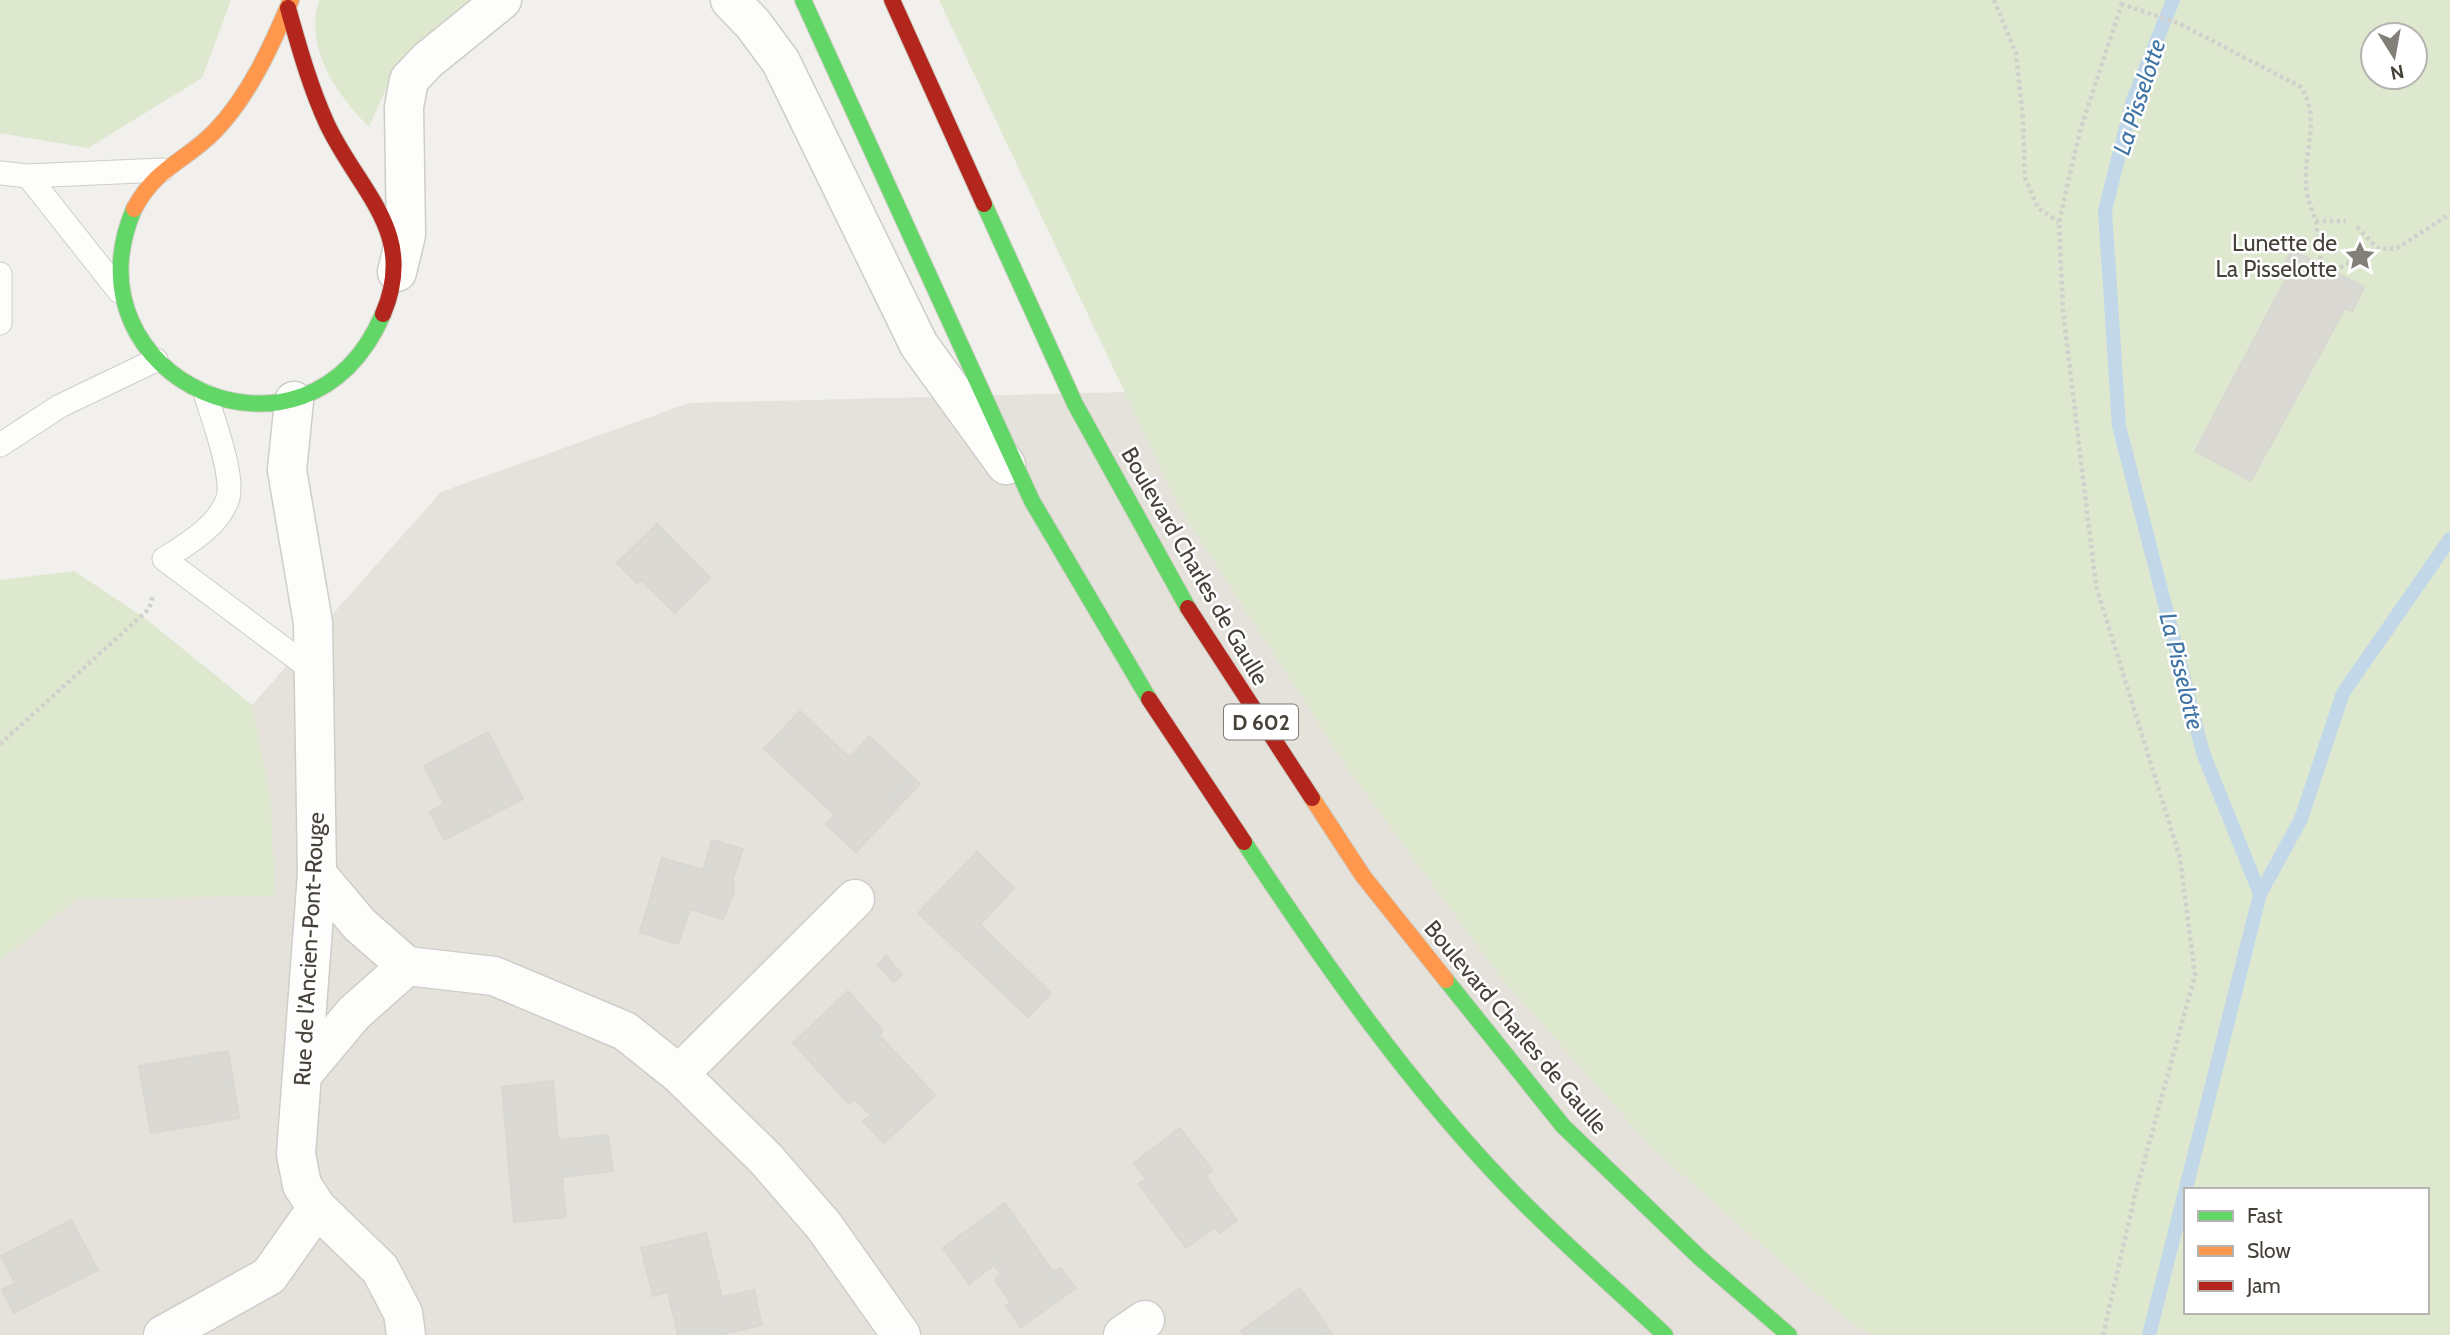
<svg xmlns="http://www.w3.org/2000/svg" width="2450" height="1335" font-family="Cabin,sans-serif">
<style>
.residential{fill:#e4e2db}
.green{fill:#dde8cf;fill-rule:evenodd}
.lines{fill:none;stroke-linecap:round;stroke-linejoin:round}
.stream{stroke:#c2d8e9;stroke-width:14}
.building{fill:#dad9d4;stroke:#d9d7d2;stroke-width:2}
.lane-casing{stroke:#cfcdc9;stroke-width:25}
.street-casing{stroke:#cfcdc9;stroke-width:41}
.fast-casing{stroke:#cfcdc4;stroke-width:18}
.slow-casing{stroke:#cfcdc4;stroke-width:18}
.jam-casing{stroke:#cfcdc4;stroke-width:18}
.path{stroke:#d1d0cb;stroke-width:4.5;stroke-dasharray:3.5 3.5;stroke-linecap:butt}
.lane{stroke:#fdfdfc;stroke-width:23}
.street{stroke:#fdfdfc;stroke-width:38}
.fast{stroke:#63d668;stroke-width:16}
.slow{stroke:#ff974d;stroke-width:16}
.jam{stroke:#b3261e;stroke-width:16}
.labels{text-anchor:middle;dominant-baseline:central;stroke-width:5;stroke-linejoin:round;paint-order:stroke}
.shield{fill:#fff;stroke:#7e7a74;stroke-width:2}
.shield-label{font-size:21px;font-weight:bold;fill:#464139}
.poi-label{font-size:23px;fill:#464139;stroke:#fff;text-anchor:end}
.street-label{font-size:23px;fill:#464139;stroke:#fff}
.water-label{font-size:24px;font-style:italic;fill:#3f74a5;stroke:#fff}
</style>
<rect width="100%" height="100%" fill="#f1f0ec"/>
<path class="residential" d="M1127 392 1179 507 1348 769 1498 974 1652 1148 1848 1321 1873 1335H0V961L77 899 275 895 271 801 252 705 441 492 689 403Z"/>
<path class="green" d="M0 0H231L202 78 88 148 0 133Z
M319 0H475L391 78 369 127C337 95 304 48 319 0Z
M939 0H2450V1335H1873L1848 1321 1652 1148 1498 974 1348 769 1179 507ZM2373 35H2415V77H2373ZM2186 1190H2427V1312H2186Z
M74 571 146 619 252 705 271 801 275 896 77 899 0 961V580Z"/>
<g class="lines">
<path class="stream" d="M2173 0 2133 100 2105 210 2119 426 2203 753 2260 894
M2149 1335 2260 894 2301 819 2343 693 2450 539"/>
</g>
<path class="building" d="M2292 250 2364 287 2352 312 2345 308 2251 481 2195 451 2286 279 2273 274 2274 271 2279 274Z
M657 524 710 578 675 613 641 580 637 583 617 563Z
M800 711 850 758 869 736 913 777 894 799 901 804 856 852 826 824 835 815 764 749Z
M488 732 523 799 444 840 430 812 444 804 424 766Z
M913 777 920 784 901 804 894 799Z
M712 840 743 849 733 879 734 891 723 919 690 909 678 944 640 932 662 858 703 870Z
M977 852 1014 888 980 925 1051 993 1028 1017 918 913Z
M886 956 902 975 894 982 878 965Z
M848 991 883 1031 879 1035 935 1095 884 1143 863 1121 871 1115 855 1099 849 1104 793 1043Z
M228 1051 239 1118 151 1133 139 1066Z
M553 1081 558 1140 608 1135 613 1171 562 1177 566 1217 514 1222 502 1087Z
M1180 1128 1212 1170 1205 1176 1237 1220 1220 1233 1215 1227 1186 1248 1139 1184 1146 1179 1134 1163Z
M1005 1203 1053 1272 1060 1268 1076 1288 1021 1327 1006 1306 1011 1303 995 1280 1001 1274 994 1265 969 1284 943 1248Z
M71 1220 98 1270 27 1306 1 1256Z
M706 1233 722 1297 754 1290 762 1325 719 1335H678L668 1292 653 1296 641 1248Z
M15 1283 27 1306 14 1313 2 1290Z
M1300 1288 1333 1335H1244L1241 1331Z"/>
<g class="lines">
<g class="lane-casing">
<path id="lane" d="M0 173 28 176 162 170
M28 176 119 291
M0 274V323
M206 396C213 419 236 479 227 501 216 528 187 544 164 559L315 672
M0 445 60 406 156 360"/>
</g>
<g class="street-casing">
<path id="street" d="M730 0 753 24 781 62 919 345 1006 465
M397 272 406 235 404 107 409 80 428 60 502 0
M294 401 287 470 313 623 317 874 296 1154 302 1185 317 1208 380 1269 403 1313 406 1335
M407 966 494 976 625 1031 679 1074 765 1158 824 1226 901 1335
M679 1074 855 899
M302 1075 354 1013 407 966 360 925 317 874
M163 1335 269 1276 317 1208
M1123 1335 1145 1320"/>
</g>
<g class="fast-casing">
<path id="fast" d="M803 0 1032 501 1149 699
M984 204 1075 404 1188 608
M134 209C61 379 308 491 383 314
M1244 842C1323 962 1407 1082 1507 1186 1557 1238 1613 1286 1665 1335
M1446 980 1563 1126 1700 1258 1789 1335"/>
</g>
<g class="slow-casing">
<path id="slow" d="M134 209C157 166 185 162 215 131 249 96 272 45 291 0
M1312 798 1363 876 1446 980"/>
</g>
<g class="jam-casing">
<path id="jam" d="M892 0 984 204
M288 8C299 47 310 87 327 124 359 192 418 232 383 314
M1188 608 1312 798
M1149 699 1244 842"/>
</g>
<path class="path" d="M1994 0 2016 54 2023 119 2025 178 2038 208 2059 222
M2121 4 2178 23 2301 87C2321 119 2304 150 2306 184 2306 196 2312 210 2316 221H2346
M2316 221 2321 264
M2357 227 2377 248 2396 249 2450 214
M2334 271 2376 248
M0 744 149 609 153 595
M2103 1335 2135 1195 2195 975 2180 858 2096 586 2063 311 2059 222 2080 131 2123 0"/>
<use href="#lane" class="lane"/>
<use href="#street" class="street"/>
<use href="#fast" class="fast"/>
<use href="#slow" class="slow"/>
<use href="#jam" class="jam"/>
</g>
<defs>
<g id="sight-bare" transform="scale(2.415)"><path d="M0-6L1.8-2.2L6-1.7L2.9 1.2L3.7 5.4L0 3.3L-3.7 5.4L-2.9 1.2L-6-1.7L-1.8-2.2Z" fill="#827e78" stroke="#fff" stroke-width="2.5" paint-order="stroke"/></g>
</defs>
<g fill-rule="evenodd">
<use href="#sight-bare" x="2360" y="256"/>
</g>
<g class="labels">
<rect class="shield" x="1224" y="704.5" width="74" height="35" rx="5"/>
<g class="shield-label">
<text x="1261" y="722">D 602</text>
</g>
<g class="poi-label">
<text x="2337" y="243">Lunette de<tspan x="2337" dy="26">La Pisselotte</tspan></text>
</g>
<g class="street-label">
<text transform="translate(1195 566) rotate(60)">Boulevard Charles de Gaulle</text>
<text transform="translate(309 949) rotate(-87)">Rue de l'Ancien-Pont-Rouge</text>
<text transform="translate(1516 1027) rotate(50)">Boulevard Charles de Gaulle</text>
</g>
<g class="water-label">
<text transform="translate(2139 97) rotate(-72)">La Pisselotte</text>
<text transform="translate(2182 671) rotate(76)">La Pisselotte</text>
</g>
</g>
<rect x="2184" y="1188" width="245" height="126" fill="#ffffff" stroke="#b5b3b0" stroke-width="2"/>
<rect x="2198" y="1211" width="35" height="10" fill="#63d668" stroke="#b5b3b0" stroke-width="2"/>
<text x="2247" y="1223" font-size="21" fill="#464139">Fast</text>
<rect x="2198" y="1246" width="35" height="10" fill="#ff974d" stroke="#b5b3b0" stroke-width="2"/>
<text x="2247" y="1258" font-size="21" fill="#464139">Slow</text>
<rect x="2198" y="1281" width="35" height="10" fill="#b3261e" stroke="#b5b3b0" stroke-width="2"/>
<text x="2247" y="1293" font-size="21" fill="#464139">Jam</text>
<g transform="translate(2394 56) rotate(169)"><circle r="33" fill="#ffffff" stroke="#b5b3b0" stroke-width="2"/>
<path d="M0-5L12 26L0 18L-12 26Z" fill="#827e78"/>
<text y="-10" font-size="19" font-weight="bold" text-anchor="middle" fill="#464139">N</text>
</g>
</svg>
